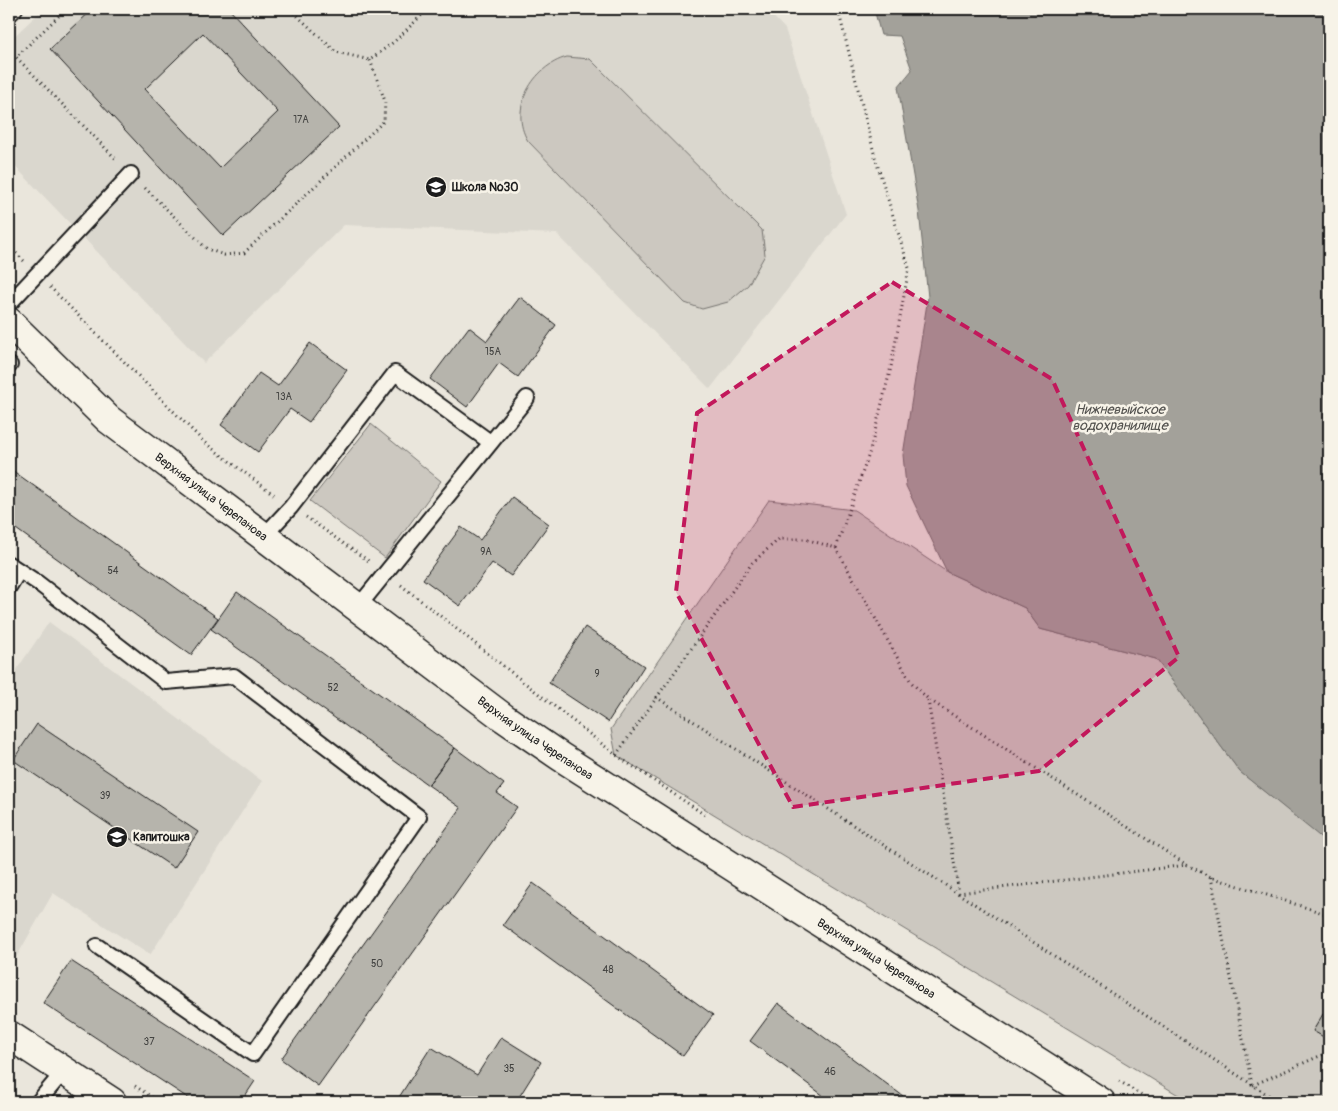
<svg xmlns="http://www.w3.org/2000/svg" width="1338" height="1111" font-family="Pangolin,sans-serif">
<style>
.built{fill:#dad7ce}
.green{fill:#ccc8c0;stroke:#74726e}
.water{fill:#a3a19a;stroke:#6d6c68}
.building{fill:#b6b4ac;stroke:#1c1c1c;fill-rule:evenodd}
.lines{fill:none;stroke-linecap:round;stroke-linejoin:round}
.service-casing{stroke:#1c1c1c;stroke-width:18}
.primary-casing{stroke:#1c1c1c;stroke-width:31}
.path{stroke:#1c1c1c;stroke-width:3;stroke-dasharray:1 4;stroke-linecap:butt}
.service{stroke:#f7f3e8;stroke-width:14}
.primary{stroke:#f7f3e8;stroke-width:28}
.marked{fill:#c2185b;fill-opacity:0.2;stroke:#c2185b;stroke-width:4;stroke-dasharray:10 6;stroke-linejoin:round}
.labels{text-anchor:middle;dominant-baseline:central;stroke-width:5;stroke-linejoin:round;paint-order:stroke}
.number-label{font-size:10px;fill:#424240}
.poi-label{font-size:12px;font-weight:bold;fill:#1c1c1c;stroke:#f7f3e8;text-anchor:start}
.street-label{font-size:12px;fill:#1c1c1c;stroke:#f7f3e8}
.water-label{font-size:14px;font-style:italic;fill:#52514e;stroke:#f7f3e8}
</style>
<rect width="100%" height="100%" fill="#eae6dc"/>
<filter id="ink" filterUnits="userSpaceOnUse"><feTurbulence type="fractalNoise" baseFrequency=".02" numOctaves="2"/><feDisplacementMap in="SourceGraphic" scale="10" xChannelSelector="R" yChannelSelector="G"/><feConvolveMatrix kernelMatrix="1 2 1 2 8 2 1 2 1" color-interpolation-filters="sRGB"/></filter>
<g filter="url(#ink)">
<path class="built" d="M43 9H766L785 29 846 214 710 389 557 234 344 225 204 363 9 160V41Z
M49 622 262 781 150 955 53 893 13 963 9 960V681Z"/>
<path class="green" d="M567 57 590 59 762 230 765 255 748 285 728 302 702 309 685 303 528 141C508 109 533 66 567 57Z
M371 424 441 481 385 558 310 501Z
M769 500 854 510 947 572 1025 608 1040 629 1156 659 1240 772 1328 842 1329 1102H1190L616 755 611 729Z"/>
<path class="water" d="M874 9H1329V844L1240 772 1156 659 1040 629 1025 608 947 572 906 486 903 455 928 297 919 211 898 87 912 70 900 36 881 35Z"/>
<path class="building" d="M93 9H229L339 127 223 236 50 49ZM203 33 278 112 220 168 145 89Z
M520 297 556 325 518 377 499 363 467 407 430 379 469 327 487 341Z
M310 343 347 370 309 422 290 409 258 452 221 425 259 373 278 386Z
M9 468 218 618 191 655 9 524Z
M512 497 549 524 511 576 492 563 460 606 423 579 461 527 480 540Z
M237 592 455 748 428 785 211 629Z
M585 627 644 666 608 722 549 683Z
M37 724 198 832 174 868 13 760Z
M455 748 504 784 497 793 517 807 318 1086 281 1059 461 808 428 785Z
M533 883 713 1015 683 1056 503 925Z
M71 961 255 1081 241 1102H194L43 1003Z
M778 1003 911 1102H832L750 1041Z
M1323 1014 1329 1018V1040L1313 1031Z
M501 1037 541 1062 516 1102H471L459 1095 454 1102H396L431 1047 477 1075Z
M591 1095 602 1102H587Z"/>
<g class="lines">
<g class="service-casing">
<path id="service" d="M9 15 15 9
M9 304 131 174
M9 366 10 365
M264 536 291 507 395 373 490 442
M9 564 38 583 166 682 234 676 419 817 253 1054 97 946
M9 587 19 571
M358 607 527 398
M38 1102 64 1071"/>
</g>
<g class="primary-casing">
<g id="primary">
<path id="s1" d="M9 322 108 419 504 718 561 757 1101 1102"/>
<path d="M9 1035 112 1102"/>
</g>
</g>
<path class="path" d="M66 9 16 57 118 161
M290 9 336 52 370 60 395 41 428 9
M145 188 207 249 224 255 244 253 384 121 385 101 370 60
M9 246 24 261
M50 287 205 443 276 496
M306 517 370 562
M836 548 911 682 928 699 1187 865 1211 877 1329 915
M401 585 616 755 705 815
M656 697 1279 1102
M928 700 959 893 1187 865
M616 755 752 563 779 539H805L836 548 870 451 891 367 909 268 875 157 838 9
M1211 877 1252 1085
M1119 1081 1153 1102
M1253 1085 1329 1052
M135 1086 159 1102"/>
<use href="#service" class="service"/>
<use href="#primary" class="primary"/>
</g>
</g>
<path class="marked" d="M892 282 1052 379 1179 657 1039 771 793 807 676 592 697 413Z"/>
<defs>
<g id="school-disc" transform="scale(1.125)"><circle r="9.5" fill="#1c1c1c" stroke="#f7f3e8"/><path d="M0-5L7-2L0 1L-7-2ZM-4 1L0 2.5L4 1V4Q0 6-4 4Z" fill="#fff"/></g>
</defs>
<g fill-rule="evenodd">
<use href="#school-disc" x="436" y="187"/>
<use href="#school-disc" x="117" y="837"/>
</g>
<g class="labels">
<g class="number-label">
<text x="301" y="120">17А</text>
<text x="493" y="352">15А</text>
<text x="284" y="397">13А</text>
<text x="486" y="552">9А</text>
<text x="113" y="571">54</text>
<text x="597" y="674">9</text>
<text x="333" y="688">52</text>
<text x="105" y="796">39</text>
<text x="377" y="964">50</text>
<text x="608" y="970">48</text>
<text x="149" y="1042">37</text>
<text x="509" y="1069">35</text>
<text x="830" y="1072">46</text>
</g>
<g class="poi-label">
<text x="452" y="187">Школа №30</text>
<text x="133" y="837">Капитошка</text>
</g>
<g class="street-label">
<text stroke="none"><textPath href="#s1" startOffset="268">Верхняя улица Черепанова</textPath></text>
<text stroke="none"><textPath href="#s1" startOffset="672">Верхняя улица Черепанова</textPath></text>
<text stroke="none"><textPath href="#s1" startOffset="1078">Верхняя улица Черепанова</textPath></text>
</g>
<g class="water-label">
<text x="1120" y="409">Нижневыйское<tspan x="1120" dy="16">водохранилище</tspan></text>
</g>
</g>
<rect width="1338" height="1111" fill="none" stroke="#f7f3e8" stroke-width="30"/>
<rect x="15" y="15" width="1308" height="1081" fill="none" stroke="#1c1c1c" stroke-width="2" filter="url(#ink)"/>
</svg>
